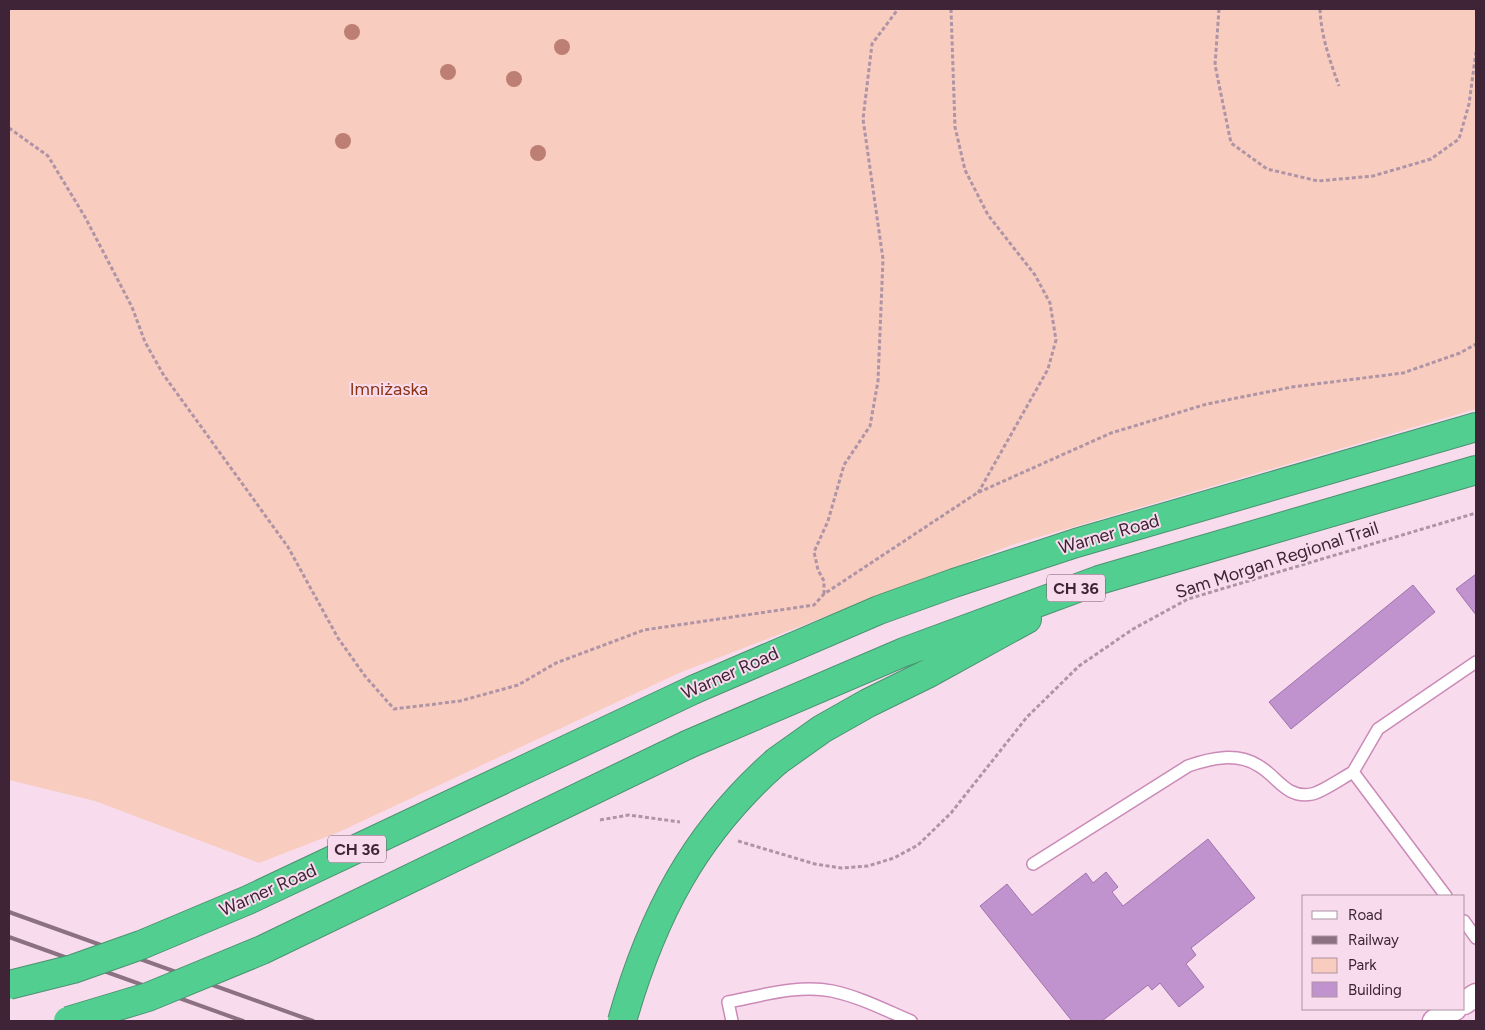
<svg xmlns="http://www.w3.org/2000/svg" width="1485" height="1030" font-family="Figtree,sans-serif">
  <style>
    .green { fill: #f8ccbf }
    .building { fill: #c093ce; stroke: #9f73ac }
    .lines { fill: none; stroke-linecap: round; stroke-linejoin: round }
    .lane-casing { stroke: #cb8ab7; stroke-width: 14 }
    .street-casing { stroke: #cb8ab7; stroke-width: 25 }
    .highway-casing { stroke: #4b9270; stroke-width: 30 }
    .path { stroke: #af94a6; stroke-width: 3; stroke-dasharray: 4 2.5; stroke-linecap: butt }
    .lane { stroke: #fff; stroke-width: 11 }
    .street { stroke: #fff; stroke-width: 22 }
    .highway { stroke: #52ce90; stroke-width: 28 }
    .rail { stroke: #8c7183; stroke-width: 4 }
    .highway-bridge-casing { stroke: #4b9270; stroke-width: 30; stroke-linecap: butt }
    .path-bridge { stroke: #af94a6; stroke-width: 3; stroke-dasharray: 4 2.5; stroke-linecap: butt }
    .highway-bridge { stroke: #52ce90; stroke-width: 28 }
    .tree { fill: #bd7e74 }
    .labels { text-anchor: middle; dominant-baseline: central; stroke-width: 4; stroke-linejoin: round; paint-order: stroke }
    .shield { fill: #f8dcee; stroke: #765b6d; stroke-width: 1 }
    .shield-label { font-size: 16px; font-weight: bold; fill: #3e2436 }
    .park-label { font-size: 18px; fill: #8c3211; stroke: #f8dcee }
    .street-label { font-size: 18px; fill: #3e2436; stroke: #f8dcee }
  </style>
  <rect width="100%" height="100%" fill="#f8dcee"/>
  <path class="green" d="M9,9H1476V409L1012,545L679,673L339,832L259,863L95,801L9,780Z"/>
  <path class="building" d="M1476,574V615L1456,589Z
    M1413,585L1435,612L1291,729L1269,702Z
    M1208,839L1255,898L1191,948L1196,955L1186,964L1204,987L1179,1007L1160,983L1152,990L1148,985L1102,1021H1072L980,906L1007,884L1032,915L1086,873L1093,883L1106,872L1118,887L1112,892L1123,906Z"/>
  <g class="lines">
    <defs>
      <path id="lane" d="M1353,772L1378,729L1476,662
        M1033,864L1188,766C1211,758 1237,752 1259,766C1278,777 1286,799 1312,794C1322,792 1342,778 1353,772L1446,896
        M1464,921L1476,938
        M732,1021L728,1002C760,996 799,984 832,991C860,997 885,1010 911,1021"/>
      <path id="street" d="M1464,1003L1476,995
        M1434,1021L1455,1009"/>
      <path id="highway" d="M695,689L879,610L954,583L1076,543L1476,427
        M689,744L904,652L1099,580L1476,470
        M777,761L822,729L868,703L927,674L1027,619"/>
    </defs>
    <use href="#lane" class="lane-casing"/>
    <use href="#street" class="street-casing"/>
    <use href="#highway" class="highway-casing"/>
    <path class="path" d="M951,9L955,127L965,170L988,215L1035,275L1050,303L1056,340L1048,369L978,493
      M1219,9L1215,65L1231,143L1267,169L1318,181L1373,176L1431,159L1459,139L1469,104L1476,52
      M1320,9C1321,36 1330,61 1339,86
      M9,128L48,156L85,217L132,307L145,342L163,374L288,547L338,638L365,676L394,709L460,701L518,685L556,663L644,630L814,605L824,594L977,493L1111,433L1207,404L1292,387L1403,373L1460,353L1476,344
      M824,594V581L818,570L814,552L828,521L844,465L870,426L878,381L883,259L863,119L872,44L898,9
      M738,841L815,864L841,868L868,866L894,858L918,845L951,813L1027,717L1079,666L1133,629L1188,599L1476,513"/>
    <use href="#lane" class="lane"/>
    <use href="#street" class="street"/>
    <use href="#highway" class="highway"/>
    <path class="rail" d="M9,912L313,1021
      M9,937L243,1021"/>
    <defs>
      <path id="highway-bridge" d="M9,985L73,969L141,945L248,900L695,689
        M68,1021L148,997L262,950L689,744
        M622,1021C652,916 694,834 777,761"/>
    </defs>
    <use href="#highway-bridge" class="highway-bridge-casing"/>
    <path class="path-bridge" d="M600,820L629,815L680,822"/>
    <use href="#highway-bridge" class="highway-bridge"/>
  </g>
  <g class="tree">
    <circle cx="352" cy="32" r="8"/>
    <circle cx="562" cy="47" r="8"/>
    <circle cx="448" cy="72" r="8"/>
    <circle cx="514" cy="79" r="8"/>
    <circle cx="343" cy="141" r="8"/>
    <circle cx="538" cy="153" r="8"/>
  </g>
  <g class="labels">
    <g class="shield">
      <rect x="1047" y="574.5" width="58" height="27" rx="4"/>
      <rect x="328" y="835.5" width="58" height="27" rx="4"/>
    </g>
    <g class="shield-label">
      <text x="1076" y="588">CH 36</text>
      <text x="357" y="849">CH 36</text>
    </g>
    <g class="park-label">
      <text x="389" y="389">Imniżaska</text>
    </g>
    <g class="street-label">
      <text transform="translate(1109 534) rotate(-16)">Warner Road</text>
      <text transform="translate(1277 560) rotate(-18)">Sam Morgan Regional Trail</text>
      <text transform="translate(730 673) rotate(-24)">Warner Road</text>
      <text transform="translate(268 890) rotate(-24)">Warner Road</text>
    </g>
  </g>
  <rect width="1485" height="1030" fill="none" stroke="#3e2436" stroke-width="20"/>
  <rect x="1302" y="895" width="162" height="115" fill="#f8dcee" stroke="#ae92a4"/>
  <rect x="1312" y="911" width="25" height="8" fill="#ffffff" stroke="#ae92a4"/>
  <text x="1348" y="920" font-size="15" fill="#3e2436">Road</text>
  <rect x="1312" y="936" width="25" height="8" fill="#8c7183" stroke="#ae92a4"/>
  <text x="1348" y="945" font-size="15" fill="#3e2436">Railway</text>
  <rect x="1312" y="958" width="25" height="15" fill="#f8ccbf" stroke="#ae92a4"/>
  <text x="1348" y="970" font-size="15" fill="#3e2436">Park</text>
  <rect x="1312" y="982" width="25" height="15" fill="#c093ce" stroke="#ae92a4"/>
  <text x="1348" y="995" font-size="15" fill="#3e2436">Building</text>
</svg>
